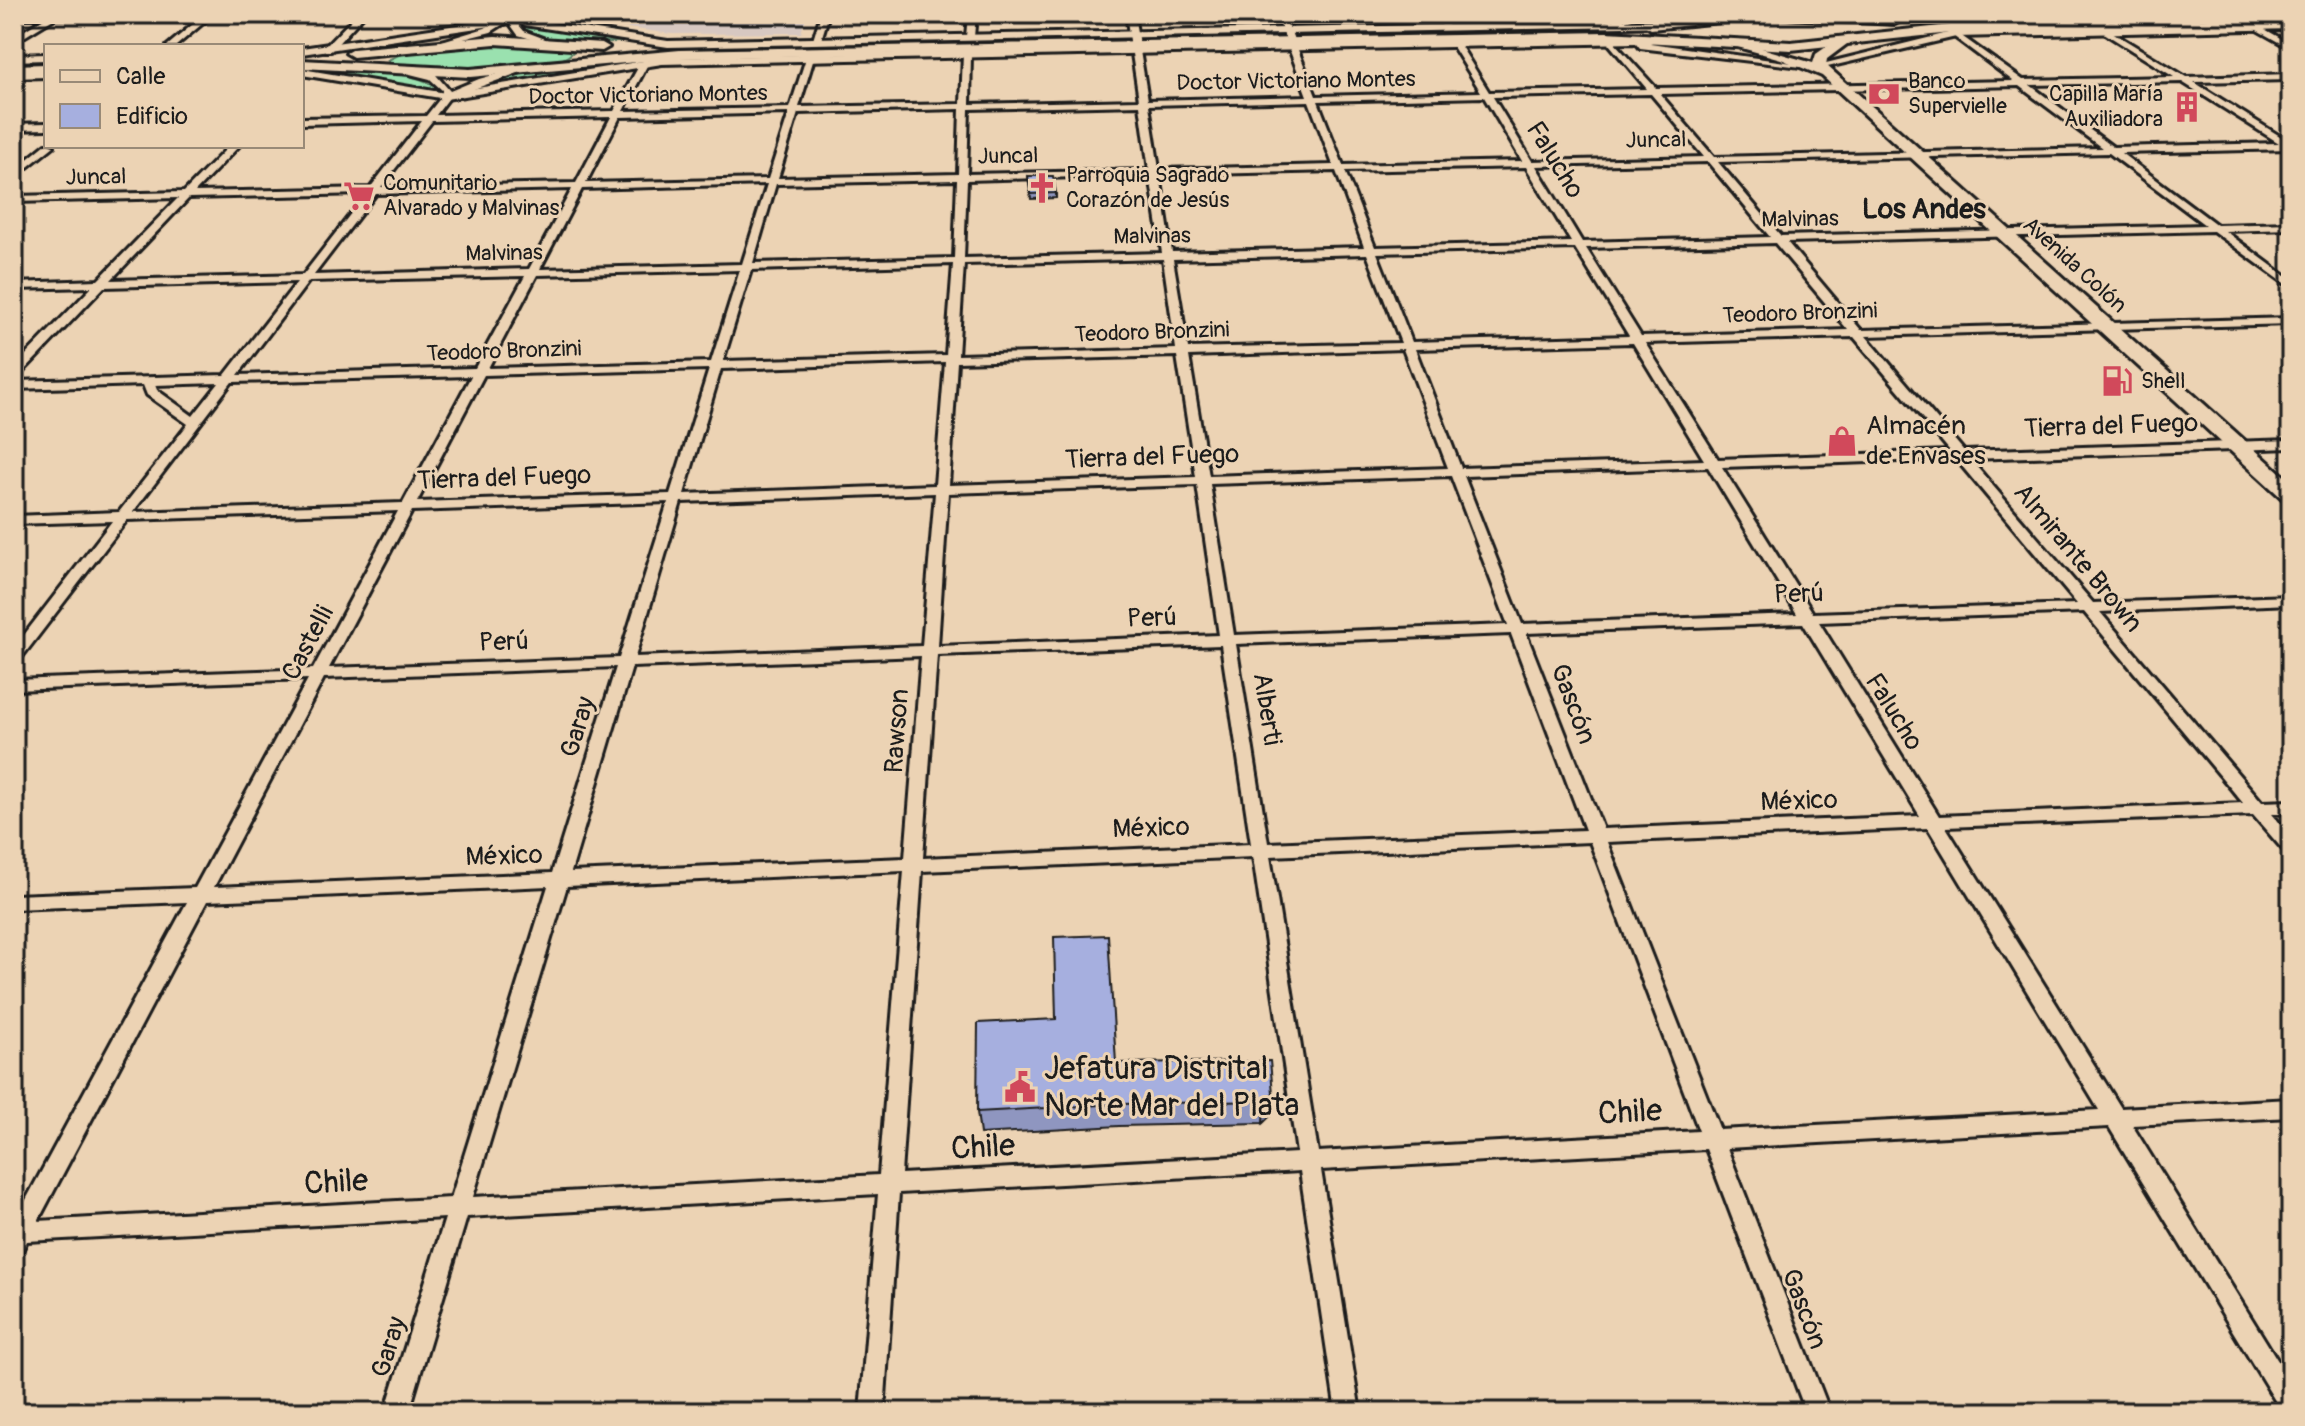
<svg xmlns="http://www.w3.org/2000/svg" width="2305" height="1426" font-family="Pangolin,sans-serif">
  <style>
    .built { fill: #d7c8c1 }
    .green { fill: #9ae1af; stroke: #5b7e66; stroke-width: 2 }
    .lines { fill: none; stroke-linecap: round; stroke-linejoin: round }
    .minor-casing { stroke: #1c1c1c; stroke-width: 6 }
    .tertiary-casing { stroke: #1c1c1c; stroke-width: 6 }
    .primary-casing { stroke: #1c1c1c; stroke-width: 6 }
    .trunk-casing { stroke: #1c1c1c; stroke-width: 6 }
    .minor { fill: #ecd3b4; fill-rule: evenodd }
    .tertiary { fill: #ecd3b4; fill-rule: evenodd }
    .primary { fill: #ecd3b4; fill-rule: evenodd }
    .trunk { fill: #ecd3b4; fill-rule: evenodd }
    .wall { fill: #8f96c0; stroke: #1c1c1c; stroke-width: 2 }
    .shaded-wall { fill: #747a9c; stroke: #1c1c1c; stroke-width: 2 }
    .building { fill: #a6afdf; stroke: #1c1c1c; stroke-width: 2 }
    .labels { text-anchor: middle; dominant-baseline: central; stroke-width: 6; stroke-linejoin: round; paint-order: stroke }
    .far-street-label { font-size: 22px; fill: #1c1c1c; stroke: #ecd3b4 }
    .far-poi-label { font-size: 22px; fill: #1c1c1c; stroke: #ecd3b4; text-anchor: start }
    .street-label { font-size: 26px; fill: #1c1c1c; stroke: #ecd3b4 }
    .poi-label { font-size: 26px; fill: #1c1c1c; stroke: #ecd3b4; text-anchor: start }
    .far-district-label { font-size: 28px; font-weight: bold; fill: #1c1c1c; stroke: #ecd3b4 }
    .near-poi-label { font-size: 32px; fill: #1c1c1c; stroke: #ecd3b4; text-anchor: start }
    .near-street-label { font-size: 32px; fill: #1c1c1c; stroke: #ecd3b4 }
  </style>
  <rect width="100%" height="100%" fill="#ecd3b4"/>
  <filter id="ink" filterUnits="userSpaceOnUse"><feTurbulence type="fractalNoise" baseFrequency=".0125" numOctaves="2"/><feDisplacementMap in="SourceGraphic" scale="16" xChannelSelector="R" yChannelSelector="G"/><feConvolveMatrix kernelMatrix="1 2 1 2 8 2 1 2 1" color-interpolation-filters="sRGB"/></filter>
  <g filter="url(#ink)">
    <path class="built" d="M807,14L801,33L672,34L533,15Z"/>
    <path class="green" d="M518,23L639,42C611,41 535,48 518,23Z
      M479,43L568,48L573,52C552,77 428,67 394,65L388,60L407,51Z
      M627,64L462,91L525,73Z
      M315,71C341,72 429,67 439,93Z"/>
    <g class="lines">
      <defs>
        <path id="minor" d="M14,14H125L121,16L55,18L14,43V37L44,18H14Z
          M205,14H214L176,46H167Z
          M357,14H365L331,51H325V47Z
          M509,14H519L513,18L524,31L548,40V44L518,35L508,21L491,32L436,46L432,44L485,28Z
          M821,14H829L821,40L817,42L813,40Z
          M968,14H976L974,37L970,39L966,37Z
          M1126,14H1134L1148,100L1307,96L1276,14H1284L1316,96L1481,92L1452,45L1456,43L1460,45L1489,92L1647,89L1609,44L1612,40L1656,88L2013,81L1953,36L1956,32L2023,80L2174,77L2104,33L2107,29L2186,77L2291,74V80L2194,82L2291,143V149L2121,153L2217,225L2291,223V229L2225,231L2291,280V288L2213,231L1787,242L1861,330L2291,318V324L1866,336L1964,451L2291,440V448L1970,459L2093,603L2291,596V604L2100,612L2262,802L2291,801V813L2272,814L2291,836V854L2285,852L2253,815L1946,827L2121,1108L2291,1099V1117L2132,1125L2291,1382V1412H2282L2109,1127L1727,1148L1830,1412H1806L1706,1149L1321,1170L1360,1412H1336L1300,1171L899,1193L884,1412H860L878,1194L467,1217L409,1412H385L445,1218L27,1241L22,1251L14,1254V1222L187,902L14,909V895L195,888L308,679L14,690V680L313,669L398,511L127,520L19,661L14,663V648L112,521L14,524V516L119,512L188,424L147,395L143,385L14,389V381L225,375L297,282L104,287L18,377L14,378V367L92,287L14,289V283L98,280L178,198L14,202V196L184,192L229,146H239L195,192L370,188L422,121L302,124V118L426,116L442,96V90L430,79L410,74L409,72L413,69L436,75L450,91L479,79L525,66L529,69L449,98L436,115L614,111L640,64L644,61L648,64L623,111L790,108L806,58L810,55L814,58L799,107L961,104L963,54L967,52L971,54L970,104L1139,100ZM2182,82L2279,143L2113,147L2030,85ZM2019,86L2102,148L1714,157L1660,94ZM1651,94L1704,157L1532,161L1493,97ZM1484,97L1522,161L1343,165L1318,101ZM1309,101L1333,165L1159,169L1149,105ZM1140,105L1149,170L967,174L969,109ZM960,109L958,174L778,178L798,113ZM789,113L768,179L586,183L620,117ZM611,117L576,183L381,187L432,121ZM2109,153L2205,225L1781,236L1718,162ZM1708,162L1770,237L1582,242L1536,166ZM1526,167L1571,242L1375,247L1345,171ZM1336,171L1364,247L1172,252L1160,175ZM1150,175L1162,253L964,258L967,180ZM957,180L954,258L753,263L776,184ZM767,184L742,264L540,269L582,189ZM572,189L529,269L314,275L376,194ZM366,194L303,275L111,280L189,198ZM1775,243L1848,330L1641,336L1586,248ZM1575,248L1629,336L1412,342L1377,253ZM1367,254L1401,343L1188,348L1173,259ZM1163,259L1176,349L958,355L964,264ZM953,264L946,355L723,361L751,270ZM740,270L711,362L488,368L537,275ZM525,276L475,368L238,375L309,281ZM1854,337L1950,451L1718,459L1645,343ZM1633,343L1704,460L1461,468L1415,349ZM1403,349L1448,468L1209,476L1189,356ZM1177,356L1196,477L949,485L957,362ZM945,362L935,485L684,494L721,369ZM709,369L670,494L417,502L484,375ZM471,376L403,503L133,512L232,382ZM219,383L193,416L157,390L155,385ZM1956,459L2077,604L1813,613L1722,467ZM1708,467L1797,614L1522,624L1464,476ZM1451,476L1508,625L1234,635L1210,484ZM1197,485L1219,635L938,646L948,493ZM935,493L922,646L635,657L681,502ZM668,502L619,658L329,668L412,511ZM2084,612L2243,803L1939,816L1819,622ZM1803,623L1920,816L1603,829L1526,633ZM1511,634L1585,830L1268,843L1236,644ZM1221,645L1251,844L923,858L937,655ZM921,656L905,858L571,872L632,667ZM616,667L552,873L214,887L324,678ZM1928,828L2099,1110L1720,1130L1607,842ZM1590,842L1699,1131L1318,1152L1270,856ZM1253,857L1297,1153L901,1174L922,871ZM904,871L879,1175L473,1197L567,886ZM548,886L451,1198L38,1221L207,901Z
          M1435,14H1443L1451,30H1445Z
          M1589,14H1597L1604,21L1639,14H1654L1602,26Z
          M2228,14H2238L2291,44V49Z
          M46,123V129L14,130V124Z
          M46,144L54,146L14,178V170Z"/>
        <path id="tertiary" d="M1903,14H2104L2099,17H1908Z
          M511,17L668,41L1670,20L1675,23L1670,26L668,47L511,23L302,54V48Z
          M2291,23V29L1956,37L1819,69L1640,48L1636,43L662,64L446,99L302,75V69L446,93L662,58L1653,37L1658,40L1650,43L1814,66L1956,31Z
          M46,54V60L14,61V55Z
          M46,71V77L14,78V72Z"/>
        <path id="primary" d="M1839,38L1851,41L1827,59L1826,65L2291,482V501L2283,499L1822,76L1781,59L1727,44L1734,40L1813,63L1816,54Z"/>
        <path id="trunk" d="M1723,14C1752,14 1886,8 1902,20L1895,24L1769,17L1651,29L1644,25L1651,21Z
          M2291,16V24L1960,32L1791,50L1606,40L680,58L470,77L302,68V60L470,69L680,50L1606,32L1791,42L1960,24Z
          M495,36L602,43L609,47L602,51L495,44L353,57L346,53L353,49Z
          M46,64V72L14,73V65Z"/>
      </defs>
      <use href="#minor" class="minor-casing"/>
      <use href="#tertiary" class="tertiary-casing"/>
      <use href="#primary" class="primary-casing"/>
      <use href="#trunk" class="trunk-casing"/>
      <use href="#minor" class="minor"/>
      <use href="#tertiary" class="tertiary"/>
      <use href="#primary" class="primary"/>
      <use href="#trunk" class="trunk"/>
    </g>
    <path class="wall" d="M1028,176L1056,193V198L1031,199Z
      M1056,1019L1116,1063L1273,1093L1271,1115L1263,1123L1119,1126L980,1134L977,1112Z"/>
    <path class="shaded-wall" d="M1273,1093L1271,1115L1263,1123L1264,1101Z"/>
    <path class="building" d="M1028,176H1053L1056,193L1031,194Z
      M1108,935L1116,1063L1270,1061L1273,1093L1264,1101L1119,1104L977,1112L978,1023L1056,1019L1054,937Z"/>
  </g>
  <defs>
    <symbol id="bank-bare" viewBox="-9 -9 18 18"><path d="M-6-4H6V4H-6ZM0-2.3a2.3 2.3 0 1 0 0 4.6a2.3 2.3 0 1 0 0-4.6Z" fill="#d1495b" stroke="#ecd3b4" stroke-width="2.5" paint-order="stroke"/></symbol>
    <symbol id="building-bare" viewBox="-9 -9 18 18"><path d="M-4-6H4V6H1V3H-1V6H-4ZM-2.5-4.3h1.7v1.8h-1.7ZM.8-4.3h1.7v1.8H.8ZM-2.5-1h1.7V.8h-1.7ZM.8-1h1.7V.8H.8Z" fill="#d1495b" stroke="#ecd3b4" stroke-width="2.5" paint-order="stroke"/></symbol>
    <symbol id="church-bare" viewBox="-9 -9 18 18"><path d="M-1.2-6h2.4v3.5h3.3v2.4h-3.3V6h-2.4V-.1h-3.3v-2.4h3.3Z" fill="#d1495b" stroke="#ecd3b4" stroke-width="2.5" paint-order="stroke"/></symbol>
    <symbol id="supermarket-bare" viewBox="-9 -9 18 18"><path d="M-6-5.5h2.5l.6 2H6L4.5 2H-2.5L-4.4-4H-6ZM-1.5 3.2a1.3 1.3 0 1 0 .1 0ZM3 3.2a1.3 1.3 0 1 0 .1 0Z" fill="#d1495b" stroke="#ecd3b4" stroke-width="2.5" paint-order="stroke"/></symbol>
    <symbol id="fuel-bare" viewBox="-9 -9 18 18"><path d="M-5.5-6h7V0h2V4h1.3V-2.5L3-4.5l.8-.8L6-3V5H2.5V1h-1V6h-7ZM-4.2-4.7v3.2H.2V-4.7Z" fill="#d1495b" stroke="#ecd3b4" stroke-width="2.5" paint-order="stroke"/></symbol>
    <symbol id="shop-bare" viewBox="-9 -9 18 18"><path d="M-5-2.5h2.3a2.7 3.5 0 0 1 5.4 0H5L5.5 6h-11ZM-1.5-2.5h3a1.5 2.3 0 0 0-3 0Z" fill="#d1495b" stroke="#ecd3b4" stroke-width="2.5" paint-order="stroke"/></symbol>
    <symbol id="civic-bare" viewBox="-9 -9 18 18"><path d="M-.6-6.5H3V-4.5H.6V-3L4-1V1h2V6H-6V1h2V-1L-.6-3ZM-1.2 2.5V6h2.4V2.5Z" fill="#d1495b" stroke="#ecd3b4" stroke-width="2.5" paint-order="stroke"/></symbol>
  </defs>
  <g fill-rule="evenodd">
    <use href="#bank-bare" x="1862" y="72" width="44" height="44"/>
    <use href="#building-bare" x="2165" y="85" width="44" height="44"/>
    <use href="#church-bare" x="1020" y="166" width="44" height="44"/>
    <use href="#supermarket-bare" x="337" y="174" width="44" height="44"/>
    <use href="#fuel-bare" x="2095" y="359" width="44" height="44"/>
    <use href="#shop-bare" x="1820" y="419" width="44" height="44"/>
    <use href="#civic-bare" x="998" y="1065" width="44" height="44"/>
  </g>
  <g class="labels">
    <g class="far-street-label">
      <text transform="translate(1296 81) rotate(-1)">Doctor Victoriano Montes</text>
      <text transform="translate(648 95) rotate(-1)">Doctor Victoriano Montes</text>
      <text transform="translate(1656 140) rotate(-1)">Juncal</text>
      <text transform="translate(1008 156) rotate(-1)">Juncal</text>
      <text transform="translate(96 177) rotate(-1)">Juncal</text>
      <text transform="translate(1800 219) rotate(-1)">Malvinas</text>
      <text transform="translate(1152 236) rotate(-1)">Malvinas</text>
      <text transform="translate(504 253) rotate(-1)">Malvinas</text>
      <text transform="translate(2075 265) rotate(42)">Avenida Colón</text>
      <text transform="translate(1800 313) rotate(-2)">Teodoro Bronzini</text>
      <text transform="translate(1152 332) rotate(-2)">Teodoro Bronzini</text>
      <text transform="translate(504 351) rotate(-2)">Teodoro Bronzini</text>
    </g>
    <g class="far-poi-label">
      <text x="1908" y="81">Banco<tspan x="1908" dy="25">Supervielle</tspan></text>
      <text x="2163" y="94" text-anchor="end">Capilla María<tspan x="2163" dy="25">Auxiliadora</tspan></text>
      <text x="1066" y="175">Parroquia Sagrado<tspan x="1066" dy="25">Corazón de Jesús</tspan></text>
      <text x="383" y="183">Comunitario<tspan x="383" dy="25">Alvarado y Malvinas</tspan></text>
      <text x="2141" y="381">Shell</text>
    </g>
    <g class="street-label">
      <text transform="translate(1555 160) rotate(58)">Falucho</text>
      <text transform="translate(2111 426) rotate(-2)">Tierra del Fuego</text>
      <text transform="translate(1152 457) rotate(-2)">Tierra del Fuego</text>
      <text transform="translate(504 478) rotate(-2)">Tierra del Fuego</text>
      <text transform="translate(2078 558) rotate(50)">Almirante Brown</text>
      <text transform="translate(1799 594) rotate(-2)">Perú</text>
      <text transform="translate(1152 618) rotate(-2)">Perú</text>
      <text transform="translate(504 642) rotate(-2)">Perú</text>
      <text transform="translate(308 643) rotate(-62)">Castelli</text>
      <text transform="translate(1573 704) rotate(69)">Gascón</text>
      <text transform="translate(1267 709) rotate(81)">Alberti</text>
      <text transform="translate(1894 712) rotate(58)">Falucho</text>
      <text transform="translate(578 727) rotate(-73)">Garay</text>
      <text transform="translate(897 731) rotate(-86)">Rawson</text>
      <text transform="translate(1799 801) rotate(-2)">México</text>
      <text transform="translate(1151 828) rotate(-2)">México</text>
      <text transform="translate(504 856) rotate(-2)">México</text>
      <text transform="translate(1804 1309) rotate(69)">Gascón</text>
      <text transform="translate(389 1347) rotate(-73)">Garay</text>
    </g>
    <g class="poi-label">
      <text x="1866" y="426">Almacén<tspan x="1866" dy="30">de Envases</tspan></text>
    </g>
    <g class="far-district-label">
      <text x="1924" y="209">Los Andes</text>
    </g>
    <g class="near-poi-label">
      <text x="1044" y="1069">Jefatura Distrital<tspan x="1044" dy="37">Norte Mar del Plata</tspan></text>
    </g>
    <g class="near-street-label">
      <text transform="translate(1630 1112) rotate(-3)">Chile</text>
      <text transform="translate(983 1147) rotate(-3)">Chile</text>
      <text transform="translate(336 1182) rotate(-3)">Chile</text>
    </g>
  </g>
  <rect width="2305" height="1426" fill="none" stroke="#ecd3b4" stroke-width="48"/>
  <rect x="24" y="24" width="2257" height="1378" fill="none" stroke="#1c1c1c" stroke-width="3" filter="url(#ink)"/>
  <rect x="44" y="44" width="260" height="104" fill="#ecd3b4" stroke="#998a77" stroke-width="2"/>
  <rect x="60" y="70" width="40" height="12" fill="#ecd3b4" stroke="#998a77" stroke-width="2"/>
  <text x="116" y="84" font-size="24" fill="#1c1c1c">Calle</text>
  <rect x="60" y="104" width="40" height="24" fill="#a6afdf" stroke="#998a77" stroke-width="2"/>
  <text x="116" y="124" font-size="24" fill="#1c1c1c">Edificio</text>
</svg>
